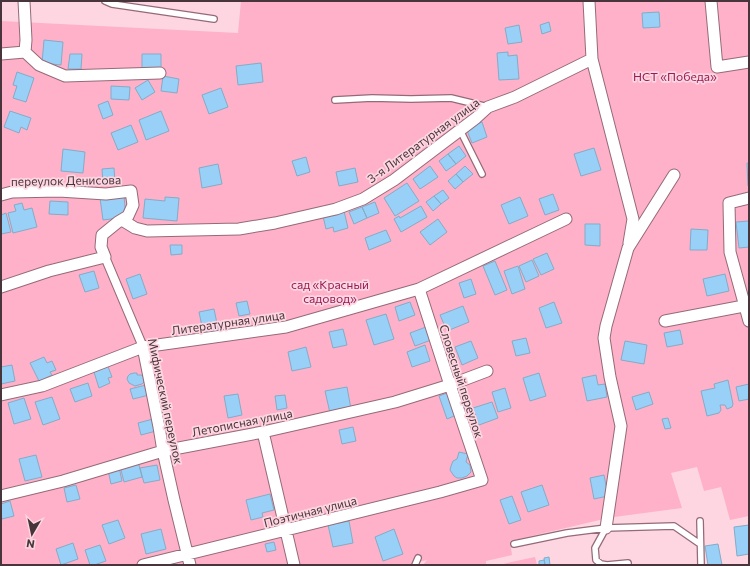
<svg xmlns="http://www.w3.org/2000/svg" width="750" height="566" font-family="Commissioner,sans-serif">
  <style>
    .green { fill: #feb1c9 }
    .building { fill: #98d0f7; stroke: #85abc6 }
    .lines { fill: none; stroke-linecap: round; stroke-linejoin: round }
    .service-casing { stroke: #956a78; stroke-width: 8 }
    .pedestrian-casing { stroke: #956a78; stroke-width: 10 }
    .minor-casing { stroke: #956a78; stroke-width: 13 }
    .service { stroke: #fff; stroke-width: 5.5 }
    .pedestrian { stroke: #fff; stroke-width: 8 }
    .minor { stroke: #fff; stroke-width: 11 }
    .labels { text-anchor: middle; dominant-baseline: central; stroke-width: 3.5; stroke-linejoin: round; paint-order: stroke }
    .park-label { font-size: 12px; fill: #971b54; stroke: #fdd6e1 }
    .street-label { font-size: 12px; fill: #48353b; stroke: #fdd6e1 }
  </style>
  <rect width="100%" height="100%" fill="#fdd6e1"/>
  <path class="green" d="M241,1H587L589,57L629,216L623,258L601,334L619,427L604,519L510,541L512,555L486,561V565H423L427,560L407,565H1V21L238,33Z
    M591,1H749V516L730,520L721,487L704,491L697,467L671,473L682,508L614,517L624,426L606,339L636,220L594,59Z
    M535,557L537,565H498Z"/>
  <path class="building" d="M659,12L660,27L643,28L642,13Z
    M549,22L551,31L542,34L540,25Z
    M519,25L522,42L508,44L505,28Z
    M44,40L63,42L61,65L42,63Z
    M508,52V56L517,55L519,79L499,80L497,53Z
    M70,54H82L81,69H68Z
    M142,54H161V68L142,69Z
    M261,63L263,82L238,85L236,66Z
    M17,72L34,78L26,102L13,98L17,86L13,85Z
    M163,76L179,79L177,93L161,91Z
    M148,80L155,92L142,100L135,88Z
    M111,86L130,87L129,100L111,99Z
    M221,88L228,107L209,114L202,95Z
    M108,101L113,115L103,119L98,105Z
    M10,111L31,118L27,130L21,127L19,133L4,127Z
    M161,111L169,131L146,140L139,120Z
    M482,122L487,137L472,143L466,128Z
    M131,125L138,142L118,150L111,133Z
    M459,146L466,156L456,164L448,154Z
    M594,148L601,170L581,176L574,154Z
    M63,149L85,152L83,173L61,171Z
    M448,154L456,164L446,171L439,161Z
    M306,157L310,172L297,176L292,161Z
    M747,163H749V186H748Z
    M218,164L222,184L202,188L199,168Z
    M430,166L438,177L420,189L413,179Z
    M465,166L473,174L463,182L456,174Z
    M114,168L115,182L103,183L102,169Z
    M355,168L358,182L339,186L336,172Z
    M456,174L463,182L455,189L448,181Z
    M407,183L419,201L395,216L384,198Z
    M443,190L449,198L441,204L434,196Z
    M553,194L559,210L545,215L539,199Z
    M124,196L126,217L103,220L100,198Z
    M434,196L441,204L433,211L426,202Z
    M165,197L179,198L177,221L143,218L145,199L165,201Z
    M520,197L528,216L509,224L501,205Z
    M50,201L68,202V215L49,214Z
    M375,202L379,213L367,218L362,207Z
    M22,203L24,210L32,208L37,227L13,233L8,213L16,211L14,205Z
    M421,206L427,217L401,232L394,219L399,216L400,218Z
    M362,207L367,218L354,224L349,212Z
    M344,211L348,228L334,232L333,227L326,229L323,216Z
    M6,213L11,232L1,234V215Z
    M438,219L447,232L430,245L420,232Z
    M749,221V247L739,248L736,222Z
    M585,224H600V246L585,245Z
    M691,229L708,230L707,250H690Z
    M386,230L391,241L369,250L365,238Z
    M170,245H182V254L171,255Z
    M547,253L554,269L541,275L533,259Z
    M532,260L539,276L526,282L519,266Z
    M495,261L507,290L495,295L483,266Z
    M518,266L525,289L512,294L504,271Z
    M94,271L99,288L85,292L79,275Z
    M140,274L147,294L133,299L126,279Z
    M725,274L729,291L707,296L703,279Z
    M471,279L476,294L464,298L459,283Z
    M247,301L250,314L239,316L236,303Z
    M410,302L415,315L399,321L395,307Z
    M554,302L562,323L546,328L539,308Z
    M463,306L469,322L447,331L440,315Z
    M214,309L219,333L204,336L199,312Z
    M386,314L394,339L374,345L366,320Z
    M426,327L431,340L415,346L410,333Z
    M343,329L347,345L333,348L329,332Z
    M680,330L683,344L667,347L664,333Z
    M526,338L530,353L516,356L512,341Z
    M471,341L478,358L462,365L455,347Z
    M625,341L647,345L644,364L621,360Z
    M425,345L430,361L412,367L407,352Z
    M306,347L311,367L292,371L288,352Z
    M44,357L47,363L52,361L56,370L50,372L52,375L39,381L30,363Z
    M107,364L112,377L108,378L110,383L99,388L93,369Z
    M12,365L15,381L1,384V367Z
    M134,373H137V375H141L143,376L145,378L144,382L142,384L135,386L129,383L127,379L128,376L130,374Z
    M539,373L546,396L530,401L523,378Z
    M596,375L598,385L605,384L607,397L587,401L582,378Z
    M728,380L733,404L732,407L727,409L725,405H720L721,410L719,413L707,416L701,391L715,388L714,384Z
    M88,383L92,396L75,402L70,389Z
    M749,384V399L739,401L736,387Z
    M146,385L149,395L133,399L130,389Z
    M347,387L351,409L330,413L325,391Z
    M505,388L511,408L498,412L492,392Z
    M450,392L459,414L447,419L439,396Z
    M649,392L653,404L636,410L632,397Z
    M238,394L242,415L228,418L224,396Z
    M285,395L287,408L277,410L275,396Z
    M52,397L60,419L43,425L35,402Z
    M24,398L31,419L14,424L8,403Z
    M492,402L498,418L479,425L473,408Z
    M668,418L671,428L665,429L662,419Z
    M153,419L156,431L141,435L138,423Z
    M353,427L356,441L342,444L339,430Z
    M459,452L468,454L466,462L470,465L471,472L467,476L462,478H457L454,476L450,470L451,466L453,461L457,459Z
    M36,455L42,477L25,481L19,459Z
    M138,461L142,477L124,482L120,466Z
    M157,465L160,480L144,483L140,468Z
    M119,467L122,481L111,484L108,470Z
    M604,475L608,496L594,499L590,478Z
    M76,485L80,499L67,502L64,488Z
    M542,485L549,505L528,512L521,492Z
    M270,494L274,510L262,513L263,517L251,520L246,500Z
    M512,496L521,520L509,524L500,500Z
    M10,501L14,516L2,519L1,515V504Z
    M118,520L125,538L109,544L102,525Z
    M349,521L353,543L333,547L328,525Z
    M749,525V554L737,556L734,527Z
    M161,529L166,549L146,554L141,534Z
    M394,529L403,554L383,561L375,537Z
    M274,542L276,550L267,552L265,544Z
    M73,543L78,559L61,565L56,549Z
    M718,544L722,565H708L705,546Z
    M100,545L106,561L94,565H90L85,550Z
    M549,557L550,565H545L544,558Z
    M544,560L545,565H539V561Z"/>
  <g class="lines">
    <defs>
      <path id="service" d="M105,1L112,4L214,19
        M335,100L372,98L411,99L451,98L488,107
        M460,130L482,174
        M700,521L701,565
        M606,528L595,548L596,560L601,564L607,565L628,563V565
        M514,544L567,533L606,528L674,526L700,544
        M415,565L418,558"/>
      <path id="pedestrian" d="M105,257L143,347"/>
      <path id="minor" d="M24,1L26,40L25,52
        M589,1L592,59L633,219L629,243
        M711,1L717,67L749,62
        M1,54L25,52L39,65L65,76L160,73
        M1,195L12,192L59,191L106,194L131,191L133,205L128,216L118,222L102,235L101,247L105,257L49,271L1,287
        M749,198L729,203L730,252L749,321
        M122,220L135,228L147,231L239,229L275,223L336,209L363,199L394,180L476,118L488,107L515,97L592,59
        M665,321L749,305
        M143,347L159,427L163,451L174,500L190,565
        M1,395L42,386L143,347L286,327L419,289L566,219
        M263,432L294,565
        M1,496L63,481L163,451L263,432L395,402L450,385L487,371
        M606,528L621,426L610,377L604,338L606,326L628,248L674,175
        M143,565L440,492L482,480L450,385L419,289"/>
    </defs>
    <use href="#service" class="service-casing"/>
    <use href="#pedestrian" class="pedestrian-casing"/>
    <use href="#minor" class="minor-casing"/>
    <use href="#service" class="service"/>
    <use href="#pedestrian" class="pedestrian"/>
    <use href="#minor" class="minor"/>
  </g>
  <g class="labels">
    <g class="park-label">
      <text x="675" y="76">НСТ «Победа»</text>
      <text x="330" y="284">сад «Красный<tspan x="330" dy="14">садовод»</tspan></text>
    </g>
    <g class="street-label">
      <text transform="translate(423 140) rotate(-36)">3-я Литературная улица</text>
      <text transform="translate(66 180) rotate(-1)">переулок Денисова</text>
      <text transform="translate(228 322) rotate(-8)">Литературная улица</text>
      <text transform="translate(462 381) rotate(72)">Словесный переулок</text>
      <text transform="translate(166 401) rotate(78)">Мифический переулок</text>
      <text transform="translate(242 422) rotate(-11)">Летописная улица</text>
      <text transform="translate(310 511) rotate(-14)">Поэтичная улица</text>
    </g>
  </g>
  <rect width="750" height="566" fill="none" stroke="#48353b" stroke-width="4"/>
  <g transform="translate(32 534) rotate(189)" stroke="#fdd6e1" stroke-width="3" paint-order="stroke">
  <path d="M0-3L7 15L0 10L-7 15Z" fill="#48353b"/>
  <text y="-6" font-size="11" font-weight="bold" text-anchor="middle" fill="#48353b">N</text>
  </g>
</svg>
